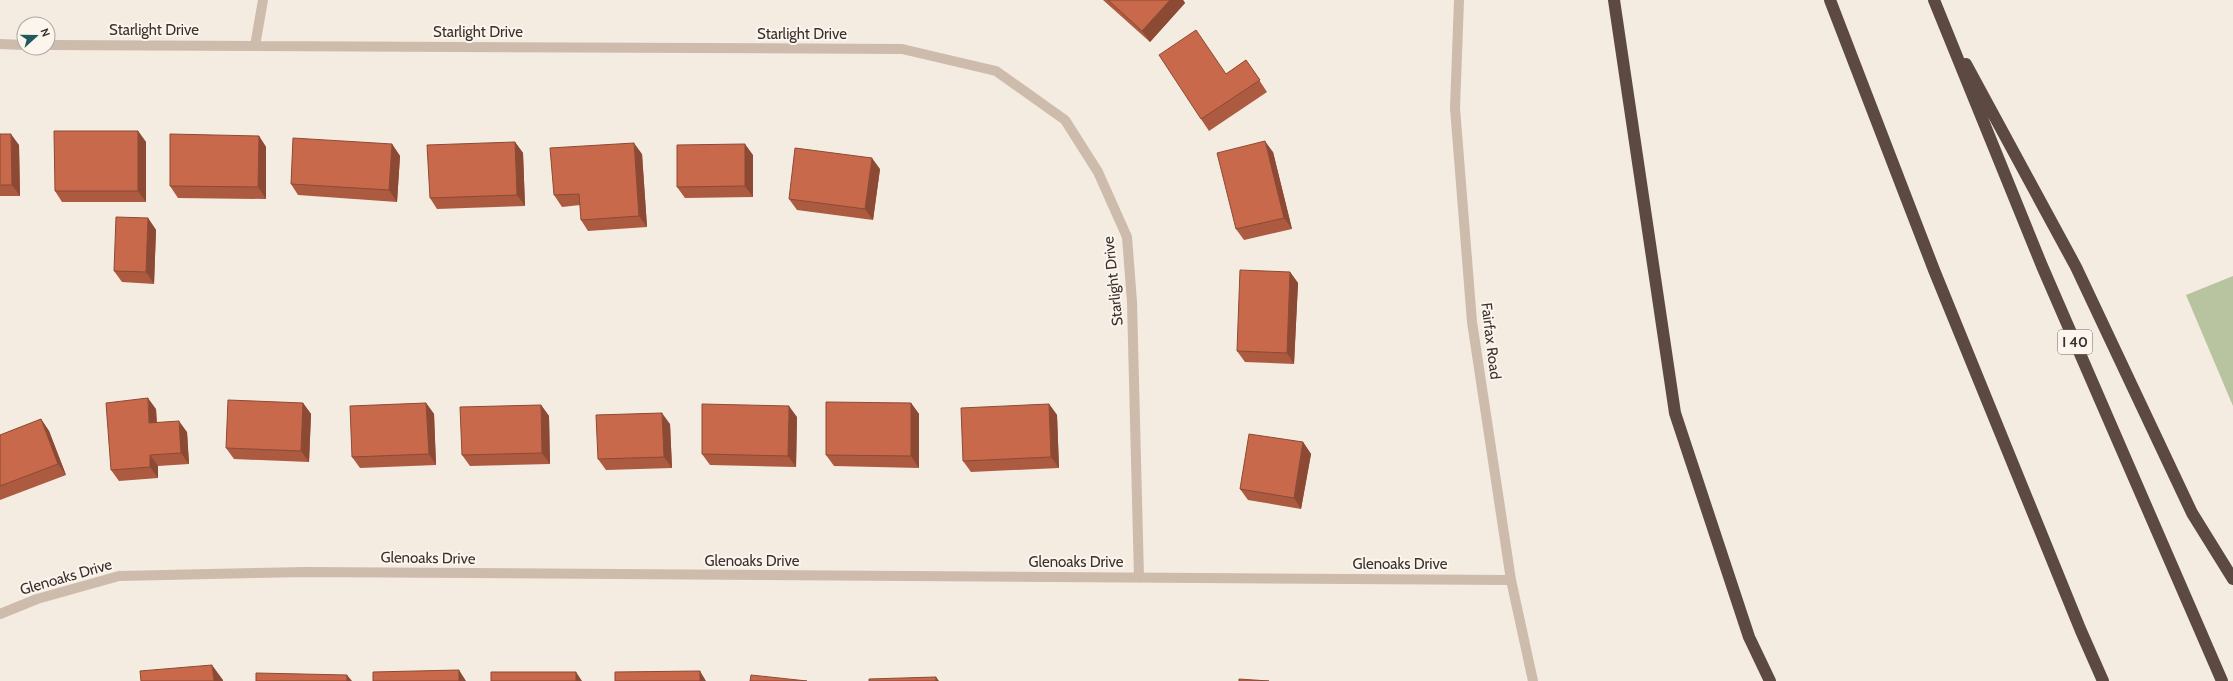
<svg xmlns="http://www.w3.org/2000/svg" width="2233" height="681" font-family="Cabin,sans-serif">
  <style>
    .green { fill: #b8c4a0 }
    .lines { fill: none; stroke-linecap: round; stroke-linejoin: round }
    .minor { stroke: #cdbbac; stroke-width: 10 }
    .tertiary { stroke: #cdbbac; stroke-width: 10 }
    .motorway { stroke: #5c4a42; stroke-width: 12 }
    .wall { fill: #ac5a40 }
    .shaded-wall { fill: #8c4a34 }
    .building { fill: #c8694b; stroke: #8c4a34 }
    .labels { text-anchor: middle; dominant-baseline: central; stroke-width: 4; stroke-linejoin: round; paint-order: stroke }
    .shield { fill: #fbf5ee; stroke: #756b66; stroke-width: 1 }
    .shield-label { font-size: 14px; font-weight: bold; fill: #3b302b }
    .street-label { font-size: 15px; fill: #3b302b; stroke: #fbf5ee }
  </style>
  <rect width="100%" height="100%" fill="#f4ebe1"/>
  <path class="green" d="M2233,276V406L2186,295Z"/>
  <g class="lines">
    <path class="minor" d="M0,44L24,45
      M48,45L902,49L996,71L1065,120L1098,172L1127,237L1132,302L1139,578
      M255,46L263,0
      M0,614L37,599L119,576L306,572L1511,580"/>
    <path class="tertiary" d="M1459,0L1455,108L1472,322L1511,580L1533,681"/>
    <path class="motorway" d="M1614,0L1675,413L1749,637L1770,681
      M1830,0L1934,270L2081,631L2103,681
      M1934,0L2042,266L2222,681
      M1966,64L2076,267L2192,513L2233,579"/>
  </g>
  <path class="wall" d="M1103,0H1183L1185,3L1150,42Z
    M1246,60L1267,92L1209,131L1201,119L1226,74Z
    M138,131L146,142V202H62L55,191Z
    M0,134L19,145L20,196H0Z
    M259,136L266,147V199L178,198L170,186Z
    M515,142L523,153L525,206L437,209L430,198Z
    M392,144L400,156L397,202L298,195L291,184Z
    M1273,152L1292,229L1244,240L1236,229Z
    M642,154L647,227L588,231L581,220L580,205L562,207L554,195Z
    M753,155V197L685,198L677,187Z
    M880,169L873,220L797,210L789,199Z
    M148,218L156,230L154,284L122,282L114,271Z
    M1290,272L1298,283L1294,364L1245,362L1237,351Z
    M303,403L311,414L309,462L234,459L226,448Z
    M426,403L434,414L436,465L360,468L352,457Z
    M911,403L919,414V468L834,466L826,455Z
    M1049,404L1057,415L1059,468L971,472L963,461Z
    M541,405L549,416L550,464L470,466L462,455Z
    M156,409L157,422L187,432L189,464L158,466V478L119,481L111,470Z
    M797,417L796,467L710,465L702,454Z
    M41,419L49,431L66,475L0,500V435Z
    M670,424L672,468L606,470L598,459Z
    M1303,442L1311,454L1301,509L1248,500L1240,489Z"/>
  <path class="shaded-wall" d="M1170,0H1183L1185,3L1150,42L1142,31Z
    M138,131L146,142V202L138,191Z
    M11,134L19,145L20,196L12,185Z
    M259,136L266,147V199L258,187Z
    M1265,141L1273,152L1292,229L1284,218Z
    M515,142L523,153L525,206L517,195Z
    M634,143L642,154L647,227L639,216Z
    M392,144L400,156L397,202L389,190Z
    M745,144L753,155V197L745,186Z
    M872,158L880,169L873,220L865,209Z
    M148,218L156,230L154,284L146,272Z
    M1290,272L1298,283L1294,364L1287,353Z
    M148,398L156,409L157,434L149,423Z
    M303,403L311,414L309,462L301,451Z
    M426,403L434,414L436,465L429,454Z
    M911,403L919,414V468L911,456Z
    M1049,404L1057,415L1059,468L1051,457Z
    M541,405L549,416L550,464L542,453Z
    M789,406L797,417L796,467L788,456Z
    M662,413L670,424L672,468L664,457Z
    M41,419L49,431L66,475L58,464Z
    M179,421L187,432L189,464L181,453Z
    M1303,442L1311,454L1301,509L1294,498Z
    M150,455L158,466V478L150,467Z
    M212,665L223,680V681H214Z
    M459,670L466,681H459Z
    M700,671L706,681H700Z
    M576,672L582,681H576Z
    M347,675L352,681H347Z
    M936,677L939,681H936Z"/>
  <path class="building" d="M1108,0H1170L1142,31Z
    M1196,30L1226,74L1246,60L1260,80L1201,119L1159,55Z
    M54,131H138V191H55Z
    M0,134H11L12,185H0Z
    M170,134L259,136L258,187L170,186Z
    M293,138L392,144L389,190L291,184Z
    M1265,141L1284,218L1236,229L1217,153Z
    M515,142L517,195L430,198L427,145Z
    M634,143L639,216L581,220L579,194L554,195L550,148Z
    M745,144V186L677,187V145Z
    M795,148L872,158L865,209L789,199Z
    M116,217L148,218L146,272L114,271Z
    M1240,270L1290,272L1287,353L1237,351Z
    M148,398L149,423L179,421L181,453L150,455V467L111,470L106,403Z
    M228,400L303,403L301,451L226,448Z
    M826,402L911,403V456L826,455Z
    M426,403L429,454L352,457L350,406Z
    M702,404L789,406L788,456L702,454Z
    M1049,404L1051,457L963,461L961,408Z
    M541,405L542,453L462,455L460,407Z
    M662,413L664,457L598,459L596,415Z
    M41,419L58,464L0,486V435Z
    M1249,434L1303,442L1294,498L1240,489Z
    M212,665L214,681H141L140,671Z
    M459,670V681H373V672Z
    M700,671V681H615V672Z
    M491,672H576V681H491Z
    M256,673L347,675V681H256Z
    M751,675L807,681H750Z
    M936,677V681H869V679Z
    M1239,679L1269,681H1239Z"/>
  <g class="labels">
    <rect class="shield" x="2058" y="330" width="34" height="24" rx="3"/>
    <g class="shield-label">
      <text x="2075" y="342">I 40</text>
    </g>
    <g class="street-label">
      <text x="154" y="30">Starlight Drive</text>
      <text x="478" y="32">Starlight Drive</text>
      <text x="802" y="34">Starlight Drive</text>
      <text transform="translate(1113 281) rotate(-96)">Starlight Drive</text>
      <text transform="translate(1491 341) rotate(83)">Fairfax Road</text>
      <text transform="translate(428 558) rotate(1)">Glenoaks Drive</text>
      <text x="752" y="561">Glenoaks Drive</text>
      <text x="1076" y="562">Glenoaks Drive</text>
      <text x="1400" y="564">Glenoaks Drive</text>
      <text transform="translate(66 577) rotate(-16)">Glenoaks Drive</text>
    </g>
  </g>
  <g transform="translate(36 36) rotate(69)"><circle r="19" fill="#fbf5ee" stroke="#aea6a0"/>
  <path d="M0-3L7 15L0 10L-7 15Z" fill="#1f5a5e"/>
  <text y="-6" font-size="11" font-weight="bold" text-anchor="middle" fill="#3b302b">N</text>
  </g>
</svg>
